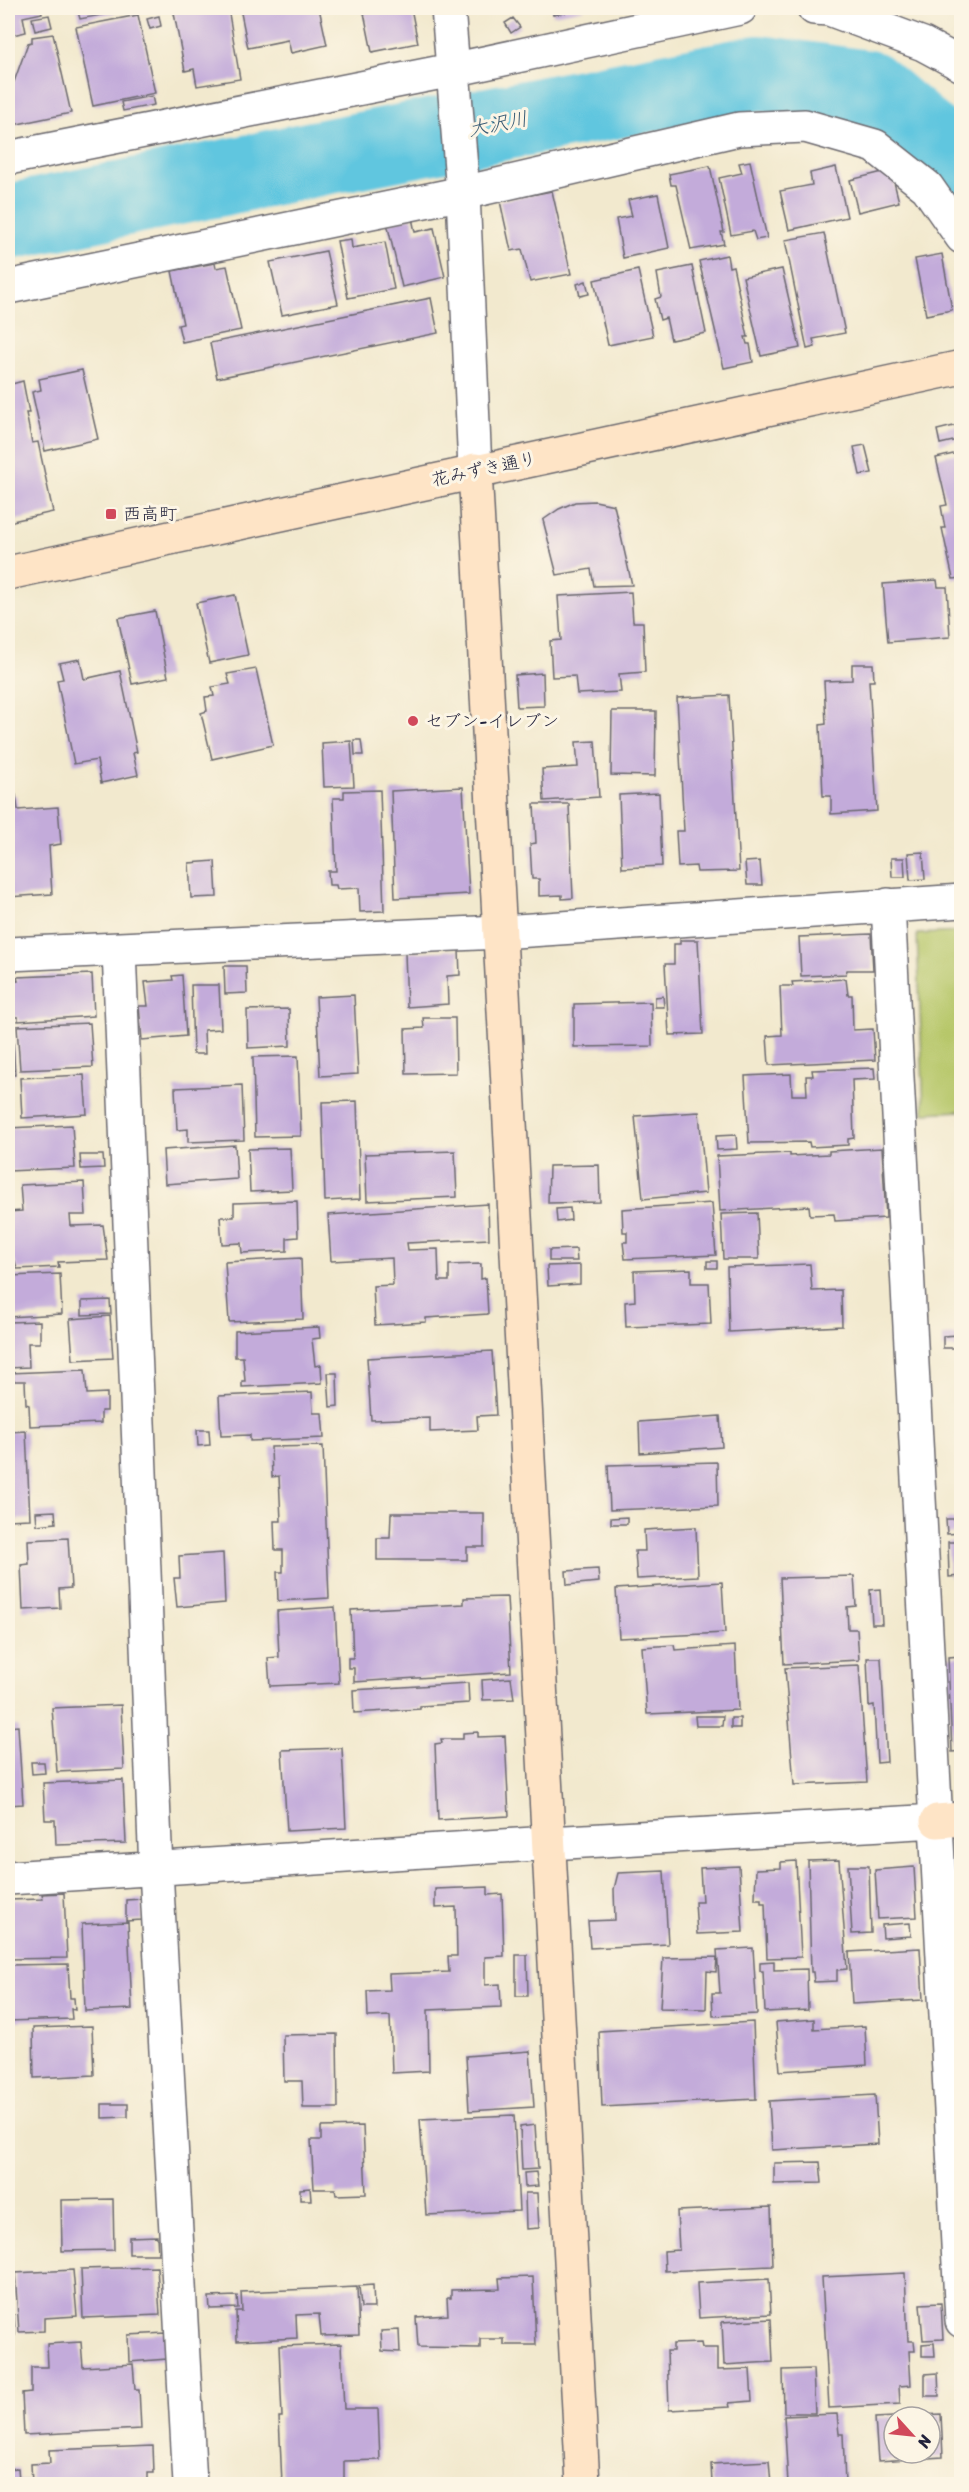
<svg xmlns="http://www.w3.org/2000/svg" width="969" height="2492" font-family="Sriracha,'Klee One',sans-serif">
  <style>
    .green { fill: #b7c76a; stroke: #6c7452; stroke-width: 1.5 }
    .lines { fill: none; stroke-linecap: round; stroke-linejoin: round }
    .river { stroke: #61c6df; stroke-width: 76 }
    .building { fill: #c3abda }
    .street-casing { stroke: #6b686e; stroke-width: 36 }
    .secondary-casing { stroke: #6b686e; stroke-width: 36 }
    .street { stroke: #fff; stroke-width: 33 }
    .secondary { stroke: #fee4c6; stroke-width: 33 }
    .poi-dot { fill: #d1495b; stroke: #fcf5e5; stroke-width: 2 }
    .labels { text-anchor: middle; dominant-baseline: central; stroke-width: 6; stroke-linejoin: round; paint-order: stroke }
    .street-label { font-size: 18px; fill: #22223b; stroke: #fcf5e5 }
    .poi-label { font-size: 18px; fill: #22223b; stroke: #fcf5e5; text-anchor: start }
    .water-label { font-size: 20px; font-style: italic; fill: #385b74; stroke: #fcf5e5 }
  </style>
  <rect width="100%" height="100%" fill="#fcf5e5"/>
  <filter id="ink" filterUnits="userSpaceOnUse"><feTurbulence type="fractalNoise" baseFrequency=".0167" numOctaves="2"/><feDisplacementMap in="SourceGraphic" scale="12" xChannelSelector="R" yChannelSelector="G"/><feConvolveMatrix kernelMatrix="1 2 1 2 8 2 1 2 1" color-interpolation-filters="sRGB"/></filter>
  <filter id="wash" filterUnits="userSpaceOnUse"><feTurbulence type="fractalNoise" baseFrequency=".008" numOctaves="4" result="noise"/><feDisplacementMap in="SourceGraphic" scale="24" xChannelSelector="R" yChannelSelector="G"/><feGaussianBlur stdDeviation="1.35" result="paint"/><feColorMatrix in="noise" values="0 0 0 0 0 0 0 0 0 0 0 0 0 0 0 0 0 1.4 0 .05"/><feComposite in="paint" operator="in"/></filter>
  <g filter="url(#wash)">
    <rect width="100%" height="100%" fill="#f2e9ce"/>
    <path class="green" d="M961,932V1111L924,1113L917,934Z"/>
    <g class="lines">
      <path class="river" d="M8,222L314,159L758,73L867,88L950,158L962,171"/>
    </g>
    <g id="blocks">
      <path class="building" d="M8,8H41L42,13L23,17L26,32L8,36Z
        M77,8H134V9L80,19Z
        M173,8H228L240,79L197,86L194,69L185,71Z
        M240,8H319L327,45L291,53L288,40L248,48Z
        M363,8H411L418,43L372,52Z
        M552,8H584V9L553,15Z
        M49,15L52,27L35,31L32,18Z
        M138,15L155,93L93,106L76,27Z
        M159,16L161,26L150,29L147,19Z
        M513,18L520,27L511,33L505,23Z
        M53,34L71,113L8,126V84L14,82L28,43L32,42V37Z
        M152,96L154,105L123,111L121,102Z
        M750,161L767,238L756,240L753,231L731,235L719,178L742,173L739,163Z
        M710,166L724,232H721L724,244L691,250L676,185H671L669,174Z
        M836,167L847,217L789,230L780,191L812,185L810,173Z
        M891,170L899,202L858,212L850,180Z
        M552,191L571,274L530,282L522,249L511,251L500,201Z
        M658,194L669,248L623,258L616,219L632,216L628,200Z
        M412,218L415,232L434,228L445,277L402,287L387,223Z
        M824,233L845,333L813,339L815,347L807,349L785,240Z
        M351,239L352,248L385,242L394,289L348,298L337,241Z
        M326,251L338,304L282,315L270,262Z
        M942,254L952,310L926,315L915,259Z
        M727,255L729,267L733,266L748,337H745L747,344H750L753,362L724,368L699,261Z
        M215,263L216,268L227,266L241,330L182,342L178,325L183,324L172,271Z
        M692,266L706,333L671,340L666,318L660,320L655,299L661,297L657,273Z
        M782,269L800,348L761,356L743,277Z
        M638,270L653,336L608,345L594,280Z
        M586,281L589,294L580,296L577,284Z
        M431,298L438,333L217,378L210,343Z
        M82,370L98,439L45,451L32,392L41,390L39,379Z
        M23,381L29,413H26L32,443L38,442L53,512L8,522V385Z
        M962,424V439L940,444L937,430Z
        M865,445L872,473L860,475L854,447Z
        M962,452V578L953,579L942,528H945L941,506L947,505L936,458Z
        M595,501L614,505L632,585L594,586L591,569L557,575L543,520L559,509L575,502Z
        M937,580L938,587H947L950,637L888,642L883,584Z
        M631,592L633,622H643L645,672L619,674L621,692L577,694L575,676L552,677L550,641L561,640L558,596Z
        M235,595L248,655L209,663L196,603Z
        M155,611L168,677L132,684L118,618Z
        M80,659L84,679L120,671L137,752L133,753L138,775L101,783L97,760L74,764L57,680L63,679L59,663Z
        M852,664H873L874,681H869L877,811L831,814V796H823L820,725L826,724L824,681L852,680Z
        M256,669L273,745L212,759L201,713L207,711L205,697L214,696L212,687L230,684L227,674Z
        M543,673L544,706L517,707L515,675Z
        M729,695L739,871L697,872L696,866L678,867L676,831H684L677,698Z
        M612,711H656L655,776L611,775Z
        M354,740H361L363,755H355Z
        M351,741L354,786L324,787L322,743Z
        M595,741L599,797L544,801L542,769L578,767L576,742Z
        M463,787L469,894L395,898L391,791Z
        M380,790L384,911L360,912L359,888L337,889L336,885H329L328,871H336L333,798H344V791Z
        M659,793L662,866L622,868L619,795Z
        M16,795L18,810L58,807L61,844L49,846L52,894L8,897V796Z
        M534,804H569L573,898L562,899V895L539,896V879H532L530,844L536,843Z
        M923,852L925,879L910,880L908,853Z
        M891,858H904L905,877H892Z
        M215,861L217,897L191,898L189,863Z
        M760,861L762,885H747L745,862Z
        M871,934L873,970H847L846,974L801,976L799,937Z
        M680,940H698L703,1034L669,1035L665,964H674V944H680Z
        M459,950L460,975L447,976L448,1004L407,1007L405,953Z
        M224,966H246L247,993L225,994Z
        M92,974L94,1016L18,1021V1017H12L8,982L18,981L17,977Z
        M182,975L186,1036L142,1040L139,1006H148L145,982L173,980L172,976Z
        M846,979L848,995H852L853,1030L873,1029L875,1060L769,1065L767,1036L782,1035L780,986H793L792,982Z
        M191,985H219L221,1029L204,1030L205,1054H193Z
        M354,995L358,1074L320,1076L316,997Z
        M663,996L664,1007H655V997Z
        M651,1002L652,1046L574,1047V1004Z
        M289,1009L290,1046L248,1048L247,1010Z
        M423,1018H455L456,1073L406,1074L405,1029L424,1028Z
        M12,1021L15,1075H8V1022Z
        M90,1023L93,1067L20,1070L17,1026Z
        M298,1056L301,1136L255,1137L253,1057Z
        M874,1068L875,1079L852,1080L854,1138L848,1139V1145L810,1147L809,1142L749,1143L745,1076L791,1074L792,1095H807L806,1076H813L812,1070Z
        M84,1075L87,1114L22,1118L20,1078Z
        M242,1085L244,1140L188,1142V1129L177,1130L175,1088Z
        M357,1101L360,1199L325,1201L322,1102Z
        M699,1112L706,1193L643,1199L635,1116Z
        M72,1125L75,1168L8,1171V1128Z
        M736,1135L737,1149L717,1150L716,1136Z
        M235,1145L237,1179L165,1184L163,1150Z
        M290,1148L292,1190L250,1192L248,1149Z
        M882,1148L886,1218L835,1221L834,1214L810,1215L809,1206L720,1211L717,1156L790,1153V1156L829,1154V1151Z
        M455,1151L457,1197L367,1201L365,1154Z
        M80,1155H103L104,1168L81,1169Z
        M599,1165L600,1202L548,1203L549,1166Z
        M84,1182L86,1215H70L71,1226L103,1225L108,1260L58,1262L59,1267L17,1269L15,1261H10L8,1212L22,1211L20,1185Z
        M297,1201L298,1237L287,1238V1251L242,1253L241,1243L222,1244L220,1217H234V1203Z
        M712,1203L716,1255L625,1259L623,1242H627V1232H623L622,1209Z
        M488,1204L489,1239L407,1243L408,1250L438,1249L439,1281H449V1265L481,1264V1279L486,1278L488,1314L426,1318V1322L375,1325L373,1286L393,1285L392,1258L331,1261L328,1215Z
        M570,1208L571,1220L557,1222L556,1209Z
        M757,1213L759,1259H723L721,1214Z
        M576,1249L577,1261H549V1250Z
        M301,1258L303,1319L229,1322L225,1262Z
        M707,1261H717V1268H707Z
        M810,1264L812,1291L841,1290L842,1326L729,1332L727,1267Z
        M580,1265V1284L548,1286L547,1266Z
        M691,1269V1283H709L711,1324L626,1327L625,1302L635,1301L634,1271Z
        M60,1274L62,1314L8,1317V1276Z
        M110,1300L111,1314L82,1315V1301Z
        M110,1316L113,1358L73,1360L70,1319Z
        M40,1321V1343H28L29,1367L8,1368V1322Z
        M960,1324H962L960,1354L959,1348H943V1336L959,1335Z
        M319,1327L320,1338L312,1339L315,1366L321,1365L322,1383L242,1387V1381H245L243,1357H235V1331Z
        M492,1351L496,1415L477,1416L478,1430L430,1432V1418L371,1420L367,1358Z
        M85,1370L87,1394L107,1393V1411H101V1423L30,1426L29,1405L26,1404L25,1381H9V1373Z
        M328,1373H337L338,1406L330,1407Z
        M312,1392L313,1413H322L324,1438L250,1441V1435L221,1436L219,1396Z
        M720,1416L722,1447L640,1453L639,1422Z
        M197,1430H209L210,1445L198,1446Z
        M26,1431L30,1519L8,1520V1432Z
        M323,1446L329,1598L278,1601L277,1572H283V1550H275L274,1521H281L279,1476L272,1477L271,1447Z
        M717,1462L718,1506L610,1510L608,1465Z
        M55,1511L56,1523L37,1525L36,1512Z
        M391,1513H484V1547H467V1560H377V1538H390Z
        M627,1517V1524H611V1518Z
        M946,1519H962V1533L947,1534Z
        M696,1527L698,1576L637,1579L635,1551H645L644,1530Z
        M68,1538L71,1588L59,1589L60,1608L23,1610L21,1565L29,1564L28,1540Z
        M948,1542H962V1576L949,1577Z
        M223,1553L225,1603L177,1607L174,1578H180L179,1556Z
        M598,1569L599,1582L567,1585L566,1571Z
        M854,1576L856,1606L847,1607L848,1629H857L859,1660L784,1664L780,1578Z
        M722,1582L725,1633L619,1638L616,1589Z
        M880,1589L882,1624H872L870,1590Z
        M507,1597L511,1672L354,1682V1668H348V1658H353L351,1610L464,1604V1598Z
        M335,1607L339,1683L270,1686L268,1658L279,1657L277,1611Z
        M674,1645L675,1650L735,1646L738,1710L647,1714L642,1647Z
        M962,1656V1751L952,1752L948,1657Z
        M867,1658H881L887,1762L877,1763L874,1705L869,1706Z
        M859,1665L867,1782L794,1785L785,1668Z
        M511,1678L514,1699L483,1700L482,1680Z
        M468,1683L469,1703L420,1706V1709L354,1713L353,1690Z
        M121,1705L124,1769L57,1772L52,1708Z
        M695,1716H723L722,1726H696Z
        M731,1718H740V1728H731Z
        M18,1726L23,1804L8,1805V1727Z
        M478,1732V1737L505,1736L509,1816L438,1820L435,1744L442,1743L441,1739H463V1733Z
        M342,1748L346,1828L287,1831L282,1750Z
        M31,1762H44L45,1773L32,1774Z
        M123,1780L126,1843L56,1845L55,1820H45L43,1783Z
        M839,1860L847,1969L837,1970V1981L814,1982L813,1972H811L808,1861Z
        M796,1861L801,1957L767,1958L765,1903H761V1899H755L756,1869L781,1868V1862Z
        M739,1866L743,1932L697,1934L695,1902H702L700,1868Z
        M848,1866H869L871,1933L852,1934Z
        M914,1867L917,1917L878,1919L875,1870Z
        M664,1871L668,1944L590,1948L588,1921L615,1920L614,1889L618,1873Z
        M488,1887V1895L502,1894L504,1956L485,1957V1985L500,1984L501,2007L428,2010L429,2071L392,2073L390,2016L368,2017L367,1991L390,1990L389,1974L449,1972L448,1956H457L456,1907L435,1908V1889Z
        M64,1893L67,1958L8,1959V1900L43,1899L42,1894Z
        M142,1899V1920L126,1921V1900Z
        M128,1922L132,2009L85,2011L82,1924Z
        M910,1923L911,1936L883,1938L882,1925Z
        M753,1948L757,2014L713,2016L712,1993H720L717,1950Z
        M920,1948L923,2000L852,2004L849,1952Z
        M516,1955H527L528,1996H516Z
        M717,1957L716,1972L707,1971L706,2009L660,2008L663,1958Z
        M774,1961V1970L807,1969L808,2010L765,2012L763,1971H760V1962Z
        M68,1964L70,1998H74L75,2010L71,2009L72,2019L8,2021V1965Z
        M814,2019V2029L865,2026L867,2065L780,2071L776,2022Z
        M753,2022L756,2099L602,2107L599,2031Z
        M92,2026L94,2075L34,2078L33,2028Z
        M337,2034L338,2108H303L302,2081H284L283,2035Z
        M530,2051L534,2107L469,2111L466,2056Z
        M875,2095L878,2144L772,2150L769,2101Z
        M102,2104H128V2117L102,2118Z
        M514,2115L519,2211L426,2215L420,2119Z
        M535,2125L538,2169L522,2170L520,2127Z
        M363,2126L366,2194L336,2195L335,2189H314L311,2140H321V2127Z
        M820,2162L822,2183L774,2184V2163Z
        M536,2172L538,2186L525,2187L524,2173Z
        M310,2188L311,2200H300V2189Z
        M525,2193H537L539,2228L526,2229Z
        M113,2199L114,2250L62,2251L61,2200Z
        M771,2207L773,2266L665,2271L664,2251L679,2250L677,2211Z
        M157,2236L158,2254H129V2237Z
        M157,2267L160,2315L83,2318L81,2269Z
        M73,2270L77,2316L44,2318V2331L19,2332L15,2273Z
        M905,2273L908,2341H914L915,2351H909L911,2385L899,2386L900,2404L829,2408L822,2277Z
        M533,2277L536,2345H504V2339H480V2348L418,2347L416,2317L448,2315L447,2298H451V2290L500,2289L499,2278Z
        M769,2279L771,2314L699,2318L697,2283Z
        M373,2285L374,2308H361L359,2286Z
        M357,2287L359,2335L321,2336L319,2314L296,2315L297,2338L237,2341L236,2311H242L241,2292Z
        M237,2296L238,2308L210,2309L209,2297Z
        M941,2303L943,2339L923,2340L920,2304Z
        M8,2315H14L15,2335L8,2336Z
        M771,2319L773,2362L724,2365L722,2322Z
        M399,2330L400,2352L382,2351L381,2331Z
        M166,2333L167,2359L129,2362L128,2335Z
        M81,2342L83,2367L133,2364L135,2389H139L141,2429L24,2435L22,2393L31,2392V2367H48L47,2344Z
        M701,2343L702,2348H717V2370L750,2369L752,2401L729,2403L730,2407L669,2410L667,2351H673V2344Z
        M934,2343L935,2356H922V2344Z
        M341,2344L344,2409H378L380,2460L344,2461V2481H340V2484H282L279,2417H282L279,2346Z
        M813,2369L815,2413H784L783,2370Z
        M938,2373L939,2396H925V2374Z
        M837,2414L839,2434H843L845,2484H788L784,2416Z
        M941,2414L943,2457L878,2461L875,2418L894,2417V2453H930V2417L922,2415Z
        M153,2446L154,2473H148V2481L32,2484L31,2464L50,2463L49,2450Z
        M769,2461L771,2484H712L711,2464Z
        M18,2468L19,2480H30V2484H8V2469Z"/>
    </g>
  </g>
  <g filter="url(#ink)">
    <use href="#blocks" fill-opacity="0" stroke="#6b686e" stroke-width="1.5"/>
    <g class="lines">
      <defs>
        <path id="street" d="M448,8L463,193L475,470
          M814,8L829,9L923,44L962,65
          M8,158L452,70L740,8
          M8,287L463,193L739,129L805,126L875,146L927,187L962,237
          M888,905L962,2321
          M119,950L156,1870L190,2484
          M8,954L500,932L962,901
          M8,1878L549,1843L937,1821"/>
        <path id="secondary" d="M475,470L583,2484
          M8,573L962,367
          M937,1821L962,1819"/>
      </defs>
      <use href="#street" class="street-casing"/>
      <use href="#secondary" class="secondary-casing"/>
      <use href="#street" class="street"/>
      <use href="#secondary" class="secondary"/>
    </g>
  </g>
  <g class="poi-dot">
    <rect x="105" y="508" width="12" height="12" rx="3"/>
    <circle cx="413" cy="721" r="6"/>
  </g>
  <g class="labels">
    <g class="street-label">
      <text transform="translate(484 469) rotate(-12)">花みずき通り</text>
    </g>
    <g class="poi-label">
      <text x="123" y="514">西高町</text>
      <text x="425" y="721">セブン-イレブン</text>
    </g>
    <g class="water-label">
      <text transform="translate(498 124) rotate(-11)">大沢川</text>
    </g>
  </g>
  <rect width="969" height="2492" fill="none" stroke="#fcf5e5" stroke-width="30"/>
  <g transform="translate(912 2435) rotate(117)"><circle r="28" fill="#fcf5e5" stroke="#a5a1a1" stroke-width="1.5"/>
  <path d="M0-4.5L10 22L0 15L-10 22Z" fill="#d1495b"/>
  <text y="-9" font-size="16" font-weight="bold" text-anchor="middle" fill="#22223b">N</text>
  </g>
</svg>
